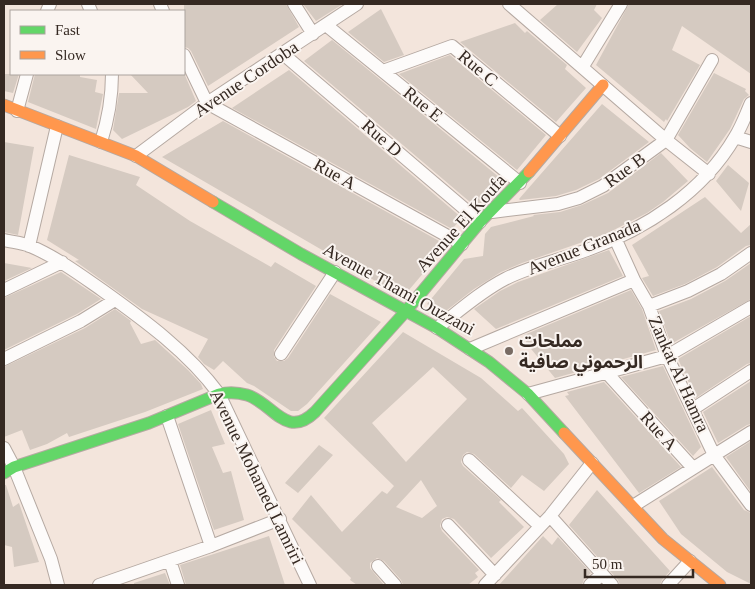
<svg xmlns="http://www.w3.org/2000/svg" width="755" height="589" font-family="'Times New Roman','Noto Sans Arabic',serif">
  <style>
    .building { fill: #d5cac1; fill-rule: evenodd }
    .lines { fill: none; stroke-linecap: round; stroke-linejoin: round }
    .street-casing { stroke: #b5a9a2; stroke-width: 14 }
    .fast-casing { stroke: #b5a9a2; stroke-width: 13 }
    .slow-casing { stroke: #b5a9a2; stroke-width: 13 }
    .street { stroke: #fdfbfa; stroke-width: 12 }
    .fast { stroke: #63d668; stroke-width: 11 }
    .slow { stroke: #ff974d; stroke-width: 11 }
    .poi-dot { fill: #786b63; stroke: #faf4f0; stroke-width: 2 }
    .labels { text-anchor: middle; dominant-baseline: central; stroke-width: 4; stroke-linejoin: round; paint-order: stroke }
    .street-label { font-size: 18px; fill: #352922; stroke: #faf4f0 }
    .poi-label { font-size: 18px; font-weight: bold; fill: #352922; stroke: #faf4f0; text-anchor: start }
  </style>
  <rect width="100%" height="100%" fill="#f3e5dc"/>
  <path class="building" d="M184,4H286L299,27L208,86L191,51L188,48L184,47Z
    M303,4H343L316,21Z
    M558,4H597L594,10L602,18L577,52L540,20Z
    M629,4H751V74L682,26L672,50L700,65L667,121L666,119L664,122L596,65Z
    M381,9L404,55L384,62L348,32Z
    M515,23L525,33L527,31L567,65L565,69L586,88L556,122L460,42Z
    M332,40L505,182L477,208L304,61Z
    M450,55L546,135L517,170L399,74Z
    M289,70L462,218L452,229L232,108Z
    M184,73L196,101L188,107L122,139L113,130L119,93H148L130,74Z
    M714,73L746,89L745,91L749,95L744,99L730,129L707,162L690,148L678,135Z
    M4,74H19L13,93L4,91Z
    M35,74H80V77L97,80L95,92L103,94L96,129L28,102Z
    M602,104L649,142L599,179L576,190L556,196L520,200L519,199Z
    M223,121L441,242L436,247L442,251L403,297L162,157Z
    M4,142L34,147L18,235L4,232Z
    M661,153L688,181L663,202L647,213L606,234L522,263L501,272L474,289L442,314L427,304L464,259L483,256L485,234L491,227L534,216L533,215L560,212L582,205L608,193Z
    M69,155L140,177L136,185L190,221L271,267L275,262L316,286L274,350V357L277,361H284L288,358L330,294L381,322L307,404L298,411H291L254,386L247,383L223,361L214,370L204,364L198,357L208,339L142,309L75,261L79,260L47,240Z
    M728,165L749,183L741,211L716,181Z
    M705,197L741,233L751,224V245L746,246L717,267L685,284L653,296L642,278L649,276L632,245Z
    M609,250L623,276L496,329L474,309L500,291L518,282Z
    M4,263L32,268L4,281Z
    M751,263V299L671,344L659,311L691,299L725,281Z
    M61,272L101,299L77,314L4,350V298Z
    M631,290L642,309L656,350L555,378L527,344L524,335Z
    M115,309L131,321L130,323L141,344L155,340L188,370L201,384L203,389L145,412L69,437L67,433L47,444L30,450L22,430L4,437V367L85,328Z
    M751,316V363L747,364L696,398L678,359Z
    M403,332L481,378L518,411L522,408L564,454L569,464L544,491L522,475L511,488L474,454L467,452L463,455L461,462L463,466L501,500L499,502L524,527L491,558L454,519L447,517L442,519L440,526L442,531L479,570L475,573L478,577L468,585H403L401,580L384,561L377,558L370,563V568L384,585H357L350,580L351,578L292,519L311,495L342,532L382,491L387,494L394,486L324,418ZM433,367L467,399L406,462L372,423ZM421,480L437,506L422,518L396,507Z
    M663,366L701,447L693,456L621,377Z
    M751,381V424L747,425L718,443L703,412Z
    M604,382L681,467L639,493L565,396L569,395L567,392Z
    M211,410L225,444L212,447L223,473L231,471L244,520L214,530L178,424Z
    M751,441V492L726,457Z
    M319,445L333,455L298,493L285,483Z
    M712,467L744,510L751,513V584L727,572L681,534L659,501Z
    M4,485H6L13,507L19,503L39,562L14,567L12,547L4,545Z
    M597,490L670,571L662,580L660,585H620L618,580L569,525Z
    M269,536L285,585H186L180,565Z
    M543,536L552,545L558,537L591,573L584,579L582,585H499Z
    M165,573L170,585H134V583Z"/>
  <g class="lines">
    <defs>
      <path id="street" d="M88,4L91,11
        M160,4L163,11
        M294,4L313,34
        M509,4L666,140L709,174
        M47,11L50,4
        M326,25L520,183
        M283,54L480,222
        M184,55L207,103L462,244
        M583,66L621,4
        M383,71L452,46L560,136
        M17,111L27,74
        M735,137L751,142
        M101,142C108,120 112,97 112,74
        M136,156L207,103L357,4
        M492,212L558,204L579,198L603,186L666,140L712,60
        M615,238L634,280L649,306L667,356L714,455L751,505
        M4,240C12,242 22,243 30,246C56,257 79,274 102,290C144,320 188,352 219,394L310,585
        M29,246L57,126
        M4,290L62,262
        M649,306L688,291L721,274L751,253
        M437,328C459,311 480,292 505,279C530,266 560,260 587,250C646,229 703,192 735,137C742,126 746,114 751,103
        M470,349L634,280
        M281,354L335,272
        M4,359L81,321L115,300
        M606,372L693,468
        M528,394L667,356L751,307
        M693,409L751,371
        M167,416L211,546
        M4,448L14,467L51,559L58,585
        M469,460L540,526
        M633,506L751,432
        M550,516L612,585
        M448,525L495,575
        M170,561L178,585
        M378,566L395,585
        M99,585L211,546L280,519
        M485,585L550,516L592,463
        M590,585L601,575
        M668,585L690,561"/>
      <path id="fast" d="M213,202L301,254L437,328L489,362L528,394L564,433
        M4,473L14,467L149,423L219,394C228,392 237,392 247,395C273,403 286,440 315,412L406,311L480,222L529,172"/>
      <path id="slow" d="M4,105L136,156L213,202
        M529,172L603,85
        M564,433L663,539L720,585"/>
    </defs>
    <use href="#street" class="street-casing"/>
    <use href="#fast" class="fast-casing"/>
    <use href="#slow" class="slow-casing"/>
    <use href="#street" class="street"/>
    <use href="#fast" class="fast"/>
    <use href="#slow" class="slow"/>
  </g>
  <circle class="poi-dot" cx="509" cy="351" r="5"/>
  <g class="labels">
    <g class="street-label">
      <text transform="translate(478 68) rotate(40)">Rue C</text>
      <text transform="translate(246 79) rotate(-34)">Avenue Cordoba</text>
      <text transform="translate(423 104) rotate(39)">Rue E</text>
      <text transform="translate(382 138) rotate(41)">Rue D</text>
      <text transform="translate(625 170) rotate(-36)">Rue B</text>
      <text transform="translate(335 174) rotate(29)">Rue A</text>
      <text transform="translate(461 223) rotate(-48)">Avenue El Koufa</text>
      <text transform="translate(584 247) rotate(-22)">Avenue Granada</text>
      <text transform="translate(399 289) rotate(29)">Avenue Thami Ouzzani</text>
      <text transform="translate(679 374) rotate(66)">Zankat Al Hamra</text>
      <text transform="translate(659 431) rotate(48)">Rue A</text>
      <text transform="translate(257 477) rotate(64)">Avenue Mohamed Lamriri</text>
    </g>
    <g class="poi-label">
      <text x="519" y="341">مملحات<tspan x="519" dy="21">الرحموني صافية</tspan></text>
    </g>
  </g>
  <rect width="755" height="589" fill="none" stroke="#352922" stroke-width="10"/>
  <rect x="10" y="10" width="175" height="65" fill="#faf4f0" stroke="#aba39e"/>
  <rect x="20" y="26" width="25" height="8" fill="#63d668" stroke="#aba39e"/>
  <text x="55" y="35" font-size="15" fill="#352922">Fast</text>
  <rect x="20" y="51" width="25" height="8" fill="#ff974d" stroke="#aba39e"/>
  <text x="55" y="60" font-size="15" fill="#352922">Slow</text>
  <path d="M585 569v8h108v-8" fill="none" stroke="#352922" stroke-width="2.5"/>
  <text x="592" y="569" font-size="15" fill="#352922" stroke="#faf4f0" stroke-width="4" paint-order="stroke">50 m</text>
</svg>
